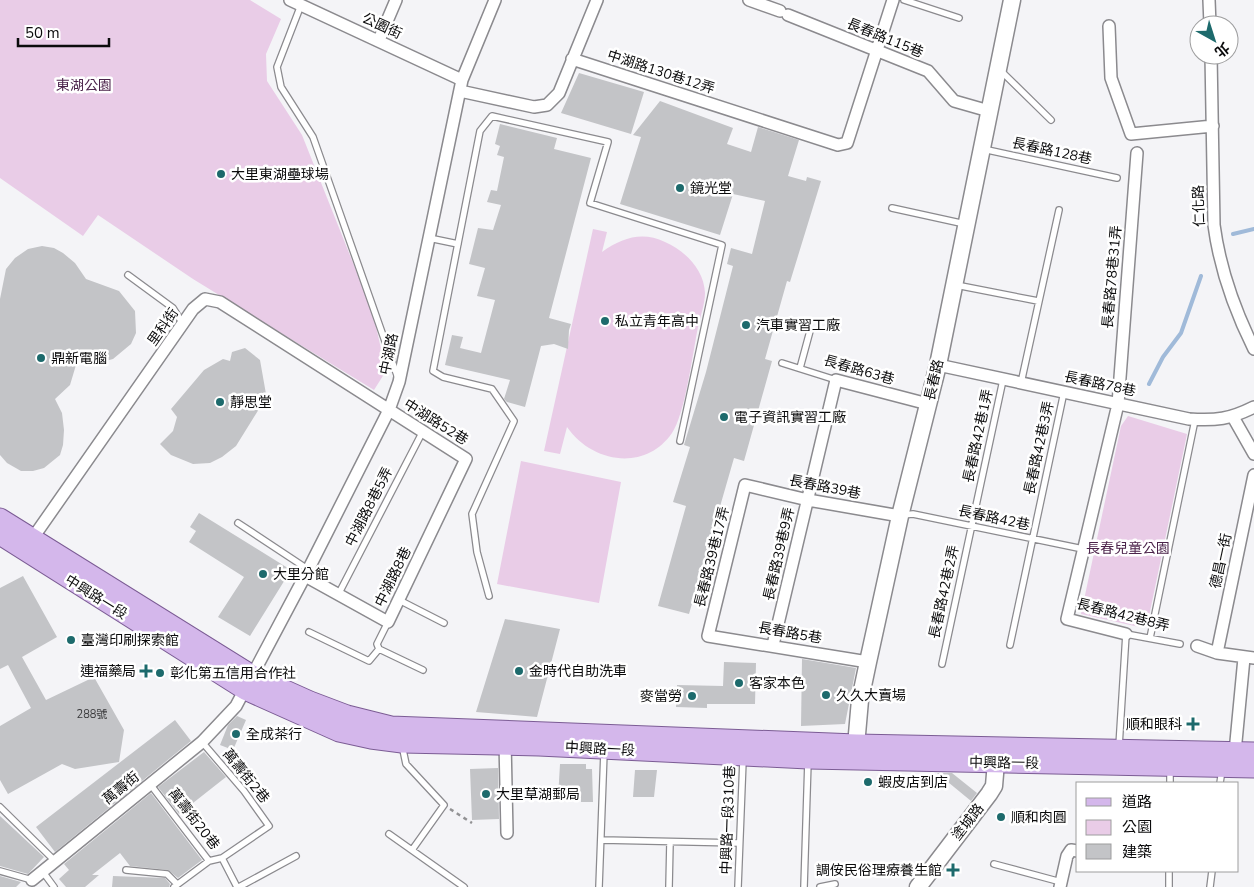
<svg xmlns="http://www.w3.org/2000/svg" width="1254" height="887" font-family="'Nunito Sans','Noto Sans TC',sans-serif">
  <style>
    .green { fill: #e9cce7 }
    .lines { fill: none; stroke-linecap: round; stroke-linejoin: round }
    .stream { stroke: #a0bad9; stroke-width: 4 }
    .building { fill: #c3c4c7 }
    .lane-casing { stroke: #8b8a8e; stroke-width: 8 }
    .street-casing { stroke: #8b8a8e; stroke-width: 14 }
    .secondary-casing { stroke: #8b8a8e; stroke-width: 19 }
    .primary-casing { stroke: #7b5c94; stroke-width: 21 }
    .path { stroke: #929294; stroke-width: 2.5; stroke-dasharray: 4 4; stroke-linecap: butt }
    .lane { stroke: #fff; stroke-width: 5.5 }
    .street { stroke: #fff; stroke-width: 11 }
    .secondary { stroke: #fff; stroke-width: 16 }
    .primary { stroke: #d4b7eb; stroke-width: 19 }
    .poi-dot { fill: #1d6a6c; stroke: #fff; stroke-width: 2 }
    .labels { text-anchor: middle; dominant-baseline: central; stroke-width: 5; stroke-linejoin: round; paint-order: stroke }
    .number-label { font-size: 11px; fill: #39393b }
    .street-label { font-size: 14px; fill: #0b0b0c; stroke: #fff }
    .park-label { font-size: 14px; fill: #4c244b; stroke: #fff }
    .poi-label { font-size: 14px; fill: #0b0b0c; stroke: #fff; text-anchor: start }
  </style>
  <rect width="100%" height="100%" fill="#f4f4f7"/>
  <path class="green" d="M0,0H250L281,19L266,54L267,81L302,135L373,313L386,371L374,390L193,279L98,215L83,236L0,178Z
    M593,229L607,232L602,252C622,238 642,231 665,242C685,251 704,269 705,293C705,304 700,317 698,327C693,351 685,415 672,433C645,472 592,463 567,427L560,454L544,451Z
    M1128,416L1187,434L1148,621L1139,627L1081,614L1121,426Z
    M521,461L621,482L599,603L497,584Z"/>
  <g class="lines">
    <path class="stream" d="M1233,234L1254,229
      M1149,384L1163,357L1181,333L1201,276"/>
  </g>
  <path class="building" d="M579,73L644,92L631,134L561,113Z
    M660,101L733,128L727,144L751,152L758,127L799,140L788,176L806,181L807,177L821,181L790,282L787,281L765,359L772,361L744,461L734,458L689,614L658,606L686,506L673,502L690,447L684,445L706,372L733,266L727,264L731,248L752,254L765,201L733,194L720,235L620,204L641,137L633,135Z
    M500,124L557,138L554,149L591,158L549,318L571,324L569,330L568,349L554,344L541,346L525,407L507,402L504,399L510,380L445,365L452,335L463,337L460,348L481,353L495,300L477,296L485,268L469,264L478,228L493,230L501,205L487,202L491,190L497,191L504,157L497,155L500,146L495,144Z
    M42,246L54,248L63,253L75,263L86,279L119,291L135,311L136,333L131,344L113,359L102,362L90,361L83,357L76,365L70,385L55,399L62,413L64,430L63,445L60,455L44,468L33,471H21L7,463L0,455V299L6,269L15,258L28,249Z
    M245,348L260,360L266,394L259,409L236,446L222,457L210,463L193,464L171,455L160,444L173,431L177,417L171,409L204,370L223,359L230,361L232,352Z
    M199,513L291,570L250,636L218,617L244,577L189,542L196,531L190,527Z
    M23,576L57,637L22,657L46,700L94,677L124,730L119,762L75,769L62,764L8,794L0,780V726L31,708L8,665L0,669V588Z
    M505,619L560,629L537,717L476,712Z
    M802,659L856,668L845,724L801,726Z
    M724,662L756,663L755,704H707V708L676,707L677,685L723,686Z
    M237,716L246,720L233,750L220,745L228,725Z
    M175,720L191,741L55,852L36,827Z
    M204,752L226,777L179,814L158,787Z
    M560,764H586V769H592L593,802H581V798H558Z
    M498,768L499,819L472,820L470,769Z
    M635,770H657L654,797H633Z
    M937,773H952L977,793L971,801Z
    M151,793L202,860L178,878L168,870L130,866L120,853L92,875H99L85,887H66L59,879L69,870L64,864Z
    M0,816L44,857L28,874L0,866Z
    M0,876L21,882L16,887H0Z
    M113,876L165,878L170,884L169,887H112Z"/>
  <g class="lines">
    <defs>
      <path id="lane" d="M904,0L959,18
        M301,5L277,67L281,87L313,137L398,378
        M1000,70L1051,120
        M983,149L1117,178
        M892,208L965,224
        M429,238L458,244
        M128,275L173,308L183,324
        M956,285L1038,301
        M782,363L836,380
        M800,368L810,331
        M1021,383L1059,210
        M902,515L913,514L1083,549
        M238,523L309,570
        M338,595L423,431
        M489,596L477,552L472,514L514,421L492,389L443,377L433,371L480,131L492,116L608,142L590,203L722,245L680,441
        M399,600L444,623
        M388,622L377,644L379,649L423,670
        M309,632L369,661L379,649
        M1150,638L1195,420
        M1010,645L1064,392
        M942,664L1003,380
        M402,745L406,764L444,805L412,850
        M1119,746L1126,634L1180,644
        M1170,783V769
        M1220,783L1222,770
        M150,784L209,861L222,858L269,826L244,791L202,742
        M0,807L55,861
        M389,834L464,887
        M602,840L739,843
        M222,858L237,887
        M994,864L1061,882
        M126,870L167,874L177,884
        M0,871L32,880
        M43,872L54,887
        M174,887L209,861
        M239,887L296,856
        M599,887L604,752
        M669,887L670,842
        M738,887L743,760
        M804,887L808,761
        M820,887L835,884
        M1169,887V871
        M1210,887L1212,871"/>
      <path id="street" d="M290,0L462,80
        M749,0L780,11
        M1209,0L1210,25
        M788,15L928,71L954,101L989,111
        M1109,26L1111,78L1131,134L1213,126
        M379,40L396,0
        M1211,55L1214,225C1220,270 1234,309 1254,349
        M572,59L838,145L847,143L893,0
        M460,91L534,107L547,105L559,93L597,0
        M938,365L1189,419C1216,421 1230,419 1254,407
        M1233,417L1254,454
        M30,542L193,309L205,299L220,302L466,459L388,622L305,576
        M1126,634L1067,619L1118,404L1137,153
        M773,645L836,380L928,404
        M1197,646L1217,653L1254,658
        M1217,653L1254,475
        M868,662L708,636L745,485L808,500L900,516
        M505,741L507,833
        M1235,752L1244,658
        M32,880L202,742L236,706L305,576L389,410L399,382L462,80L495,0
        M1060,887L1067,856L1071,850L1078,851"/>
      <path id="secondary" d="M855,757L860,700L868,662L900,516L938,365L1012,0
        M918,887L989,794L994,786L997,750"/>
      <path id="primary" d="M0,518L252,675L310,701L347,715L391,726L856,744L1254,752
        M0,535L245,690L339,732L371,739L402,743L539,746L808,759L1254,768"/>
    </defs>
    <use href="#lane" class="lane-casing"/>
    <use href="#street" class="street-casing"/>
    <use href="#secondary" class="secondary-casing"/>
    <use href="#primary" class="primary-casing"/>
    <path class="path" d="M450,809L472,823"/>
    <use href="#lane" class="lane"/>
    <use href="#street" class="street"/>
    <use href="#secondary" class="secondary"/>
    <use href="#primary" class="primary"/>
  </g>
  <g class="poi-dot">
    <circle cx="221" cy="174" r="5"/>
    <circle cx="680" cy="188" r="5"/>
    <circle cx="605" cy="321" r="5"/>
    <circle cx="746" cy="325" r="5"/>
    <circle cx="41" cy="358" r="5"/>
    <circle cx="220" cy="402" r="5"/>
    <circle cx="724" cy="417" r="5"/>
    <circle cx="263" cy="574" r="5"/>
    <circle cx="71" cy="640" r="5"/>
    <path d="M143.5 663.5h5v5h5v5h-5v5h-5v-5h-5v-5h5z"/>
    <circle cx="519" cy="671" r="5"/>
    <circle cx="160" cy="673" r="5"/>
    <circle cx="739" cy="683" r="5"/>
    <circle cx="826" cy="695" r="5"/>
    <circle cx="692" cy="696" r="5"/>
    <path d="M1190.5 716.5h5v5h5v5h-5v5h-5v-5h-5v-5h5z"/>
    <circle cx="236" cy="734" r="5"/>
    <circle cx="868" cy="782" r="5"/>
    <circle cx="486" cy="794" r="5"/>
    <circle cx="1001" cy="817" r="5"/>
    <path d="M950.5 862.5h5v5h5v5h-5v5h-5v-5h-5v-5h5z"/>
  </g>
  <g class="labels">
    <g class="number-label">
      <text x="92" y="714">288號</text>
    </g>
    <g class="street-label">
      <text transform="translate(382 26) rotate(25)">公園街</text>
      <text transform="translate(885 38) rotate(22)">長春路115巷</text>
      <text transform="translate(661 72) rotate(18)">中湖路130巷12弄</text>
      <text transform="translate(1052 151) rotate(12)">長春路128巷</text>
      <text transform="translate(1199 206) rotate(-92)">仁化路</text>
      <text transform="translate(1112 277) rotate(-85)">長春路78巷31弄</text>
      <text transform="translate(163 327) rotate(-55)">里科街</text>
      <text transform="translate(389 354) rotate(-78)">中湖路</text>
      <text transform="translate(859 370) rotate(16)">長春路63巷</text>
      <text transform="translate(934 380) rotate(-77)">長春路</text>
      <text transform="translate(1100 384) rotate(12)">長春路78巷</text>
      <text transform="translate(436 422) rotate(32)">中湖路52巷</text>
      <text transform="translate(978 436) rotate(-78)">長春路42巷1弄</text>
      <text transform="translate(1039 448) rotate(-78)">長春路42巷3弄</text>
      <text transform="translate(825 487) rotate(11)">長春路39巷</text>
      <text transform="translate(369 507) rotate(-63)">中湖路8巷5弄</text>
      <text transform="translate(994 518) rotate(12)">長春路42巷</text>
      <text transform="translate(779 554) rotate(-77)">長春路39巷9弄</text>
      <text transform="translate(712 557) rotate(-76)">長春路39巷17弄</text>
      <text transform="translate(1221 561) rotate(-78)">德昌一街</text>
      <text transform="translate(393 577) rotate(-64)">中湖路8巷</text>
      <text transform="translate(944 592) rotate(-78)">長春路42巷2弄</text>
      <text transform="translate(96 597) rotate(32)">中興路一段</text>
      <text transform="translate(1123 615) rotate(14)">長春路42巷8弄</text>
      <text transform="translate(790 633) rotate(10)">長春路5巷</text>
      <text transform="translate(600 749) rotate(3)">中興路一段</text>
      <text transform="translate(1004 763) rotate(1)">中興路一段</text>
      <text transform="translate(246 776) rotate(51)">萬壽街2巷</text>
      <text transform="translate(121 788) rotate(-39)">萬壽街</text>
      <text transform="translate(194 819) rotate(52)">萬壽街20巷</text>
      <text transform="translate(728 820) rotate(-88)">中興路一段310巷</text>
      <text transform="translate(968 822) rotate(-52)">塗城路</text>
    </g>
    <g class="park-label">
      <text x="84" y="85">東湖公園</text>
      <text x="1128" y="548">長春兒童公園</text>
    </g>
    <g class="poi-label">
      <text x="231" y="174">大里東湖壘球場</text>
      <text x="690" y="188">鏡光堂</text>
      <text x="615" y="321">私立青年高中</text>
      <text x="756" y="325">汽車實習工廠</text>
      <text x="51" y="358">鼎新電腦</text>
      <text x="230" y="402">靜思堂</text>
      <text x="734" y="417">電子資訊實習工廠</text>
      <text x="273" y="574">大里分館</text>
      <text x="81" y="640">臺灣印刷探索館</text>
      <text x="136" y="671" text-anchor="end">連福藥局</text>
      <text x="529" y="671">金時代自助洗車</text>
      <text x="170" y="673">彰化第五信用合作社</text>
      <text x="749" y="683">客家本色</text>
      <text x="836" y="695">久久大賣場</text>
      <text x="682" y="696" text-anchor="end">麥當勞</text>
      <text x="1182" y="724" text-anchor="end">順和眼科</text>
      <text x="246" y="734">全成茶行</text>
      <text x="878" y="782">蝦皮店到店</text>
      <text x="496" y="794">大里草湖郵局</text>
      <text x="1011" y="817">順和肉圓</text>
      <text x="942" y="870" text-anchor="end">調侒民俗理療養生館</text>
    </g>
  </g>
  <rect x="1076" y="782" width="162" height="90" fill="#ffffff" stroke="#9d9d9e"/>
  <rect x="1086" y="798" width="25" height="8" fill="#d4b7eb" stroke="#9d9d9e"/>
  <text x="1122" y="807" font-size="15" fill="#0b0b0c">道路</text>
  <rect x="1086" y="820" width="25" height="15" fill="#e9cce7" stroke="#9d9d9e"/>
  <text x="1122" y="832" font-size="15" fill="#0b0b0c">公園</text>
  <rect x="1086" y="844" width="25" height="15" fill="#c3c4c7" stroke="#9d9d9e"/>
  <text x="1122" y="857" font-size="15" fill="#0b0b0c">建築</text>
  <g transform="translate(1214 40) rotate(141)"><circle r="24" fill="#ffffff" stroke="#9d9d9e"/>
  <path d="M0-4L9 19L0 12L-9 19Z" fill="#1d6a6c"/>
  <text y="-8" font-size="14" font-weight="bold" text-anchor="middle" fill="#0b0b0c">北</text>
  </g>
  <path d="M18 38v8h91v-8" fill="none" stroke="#0b0b0c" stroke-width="2.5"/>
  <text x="25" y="38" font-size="15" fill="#0b0b0c" stroke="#ffffff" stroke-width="4" paint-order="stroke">50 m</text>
</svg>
